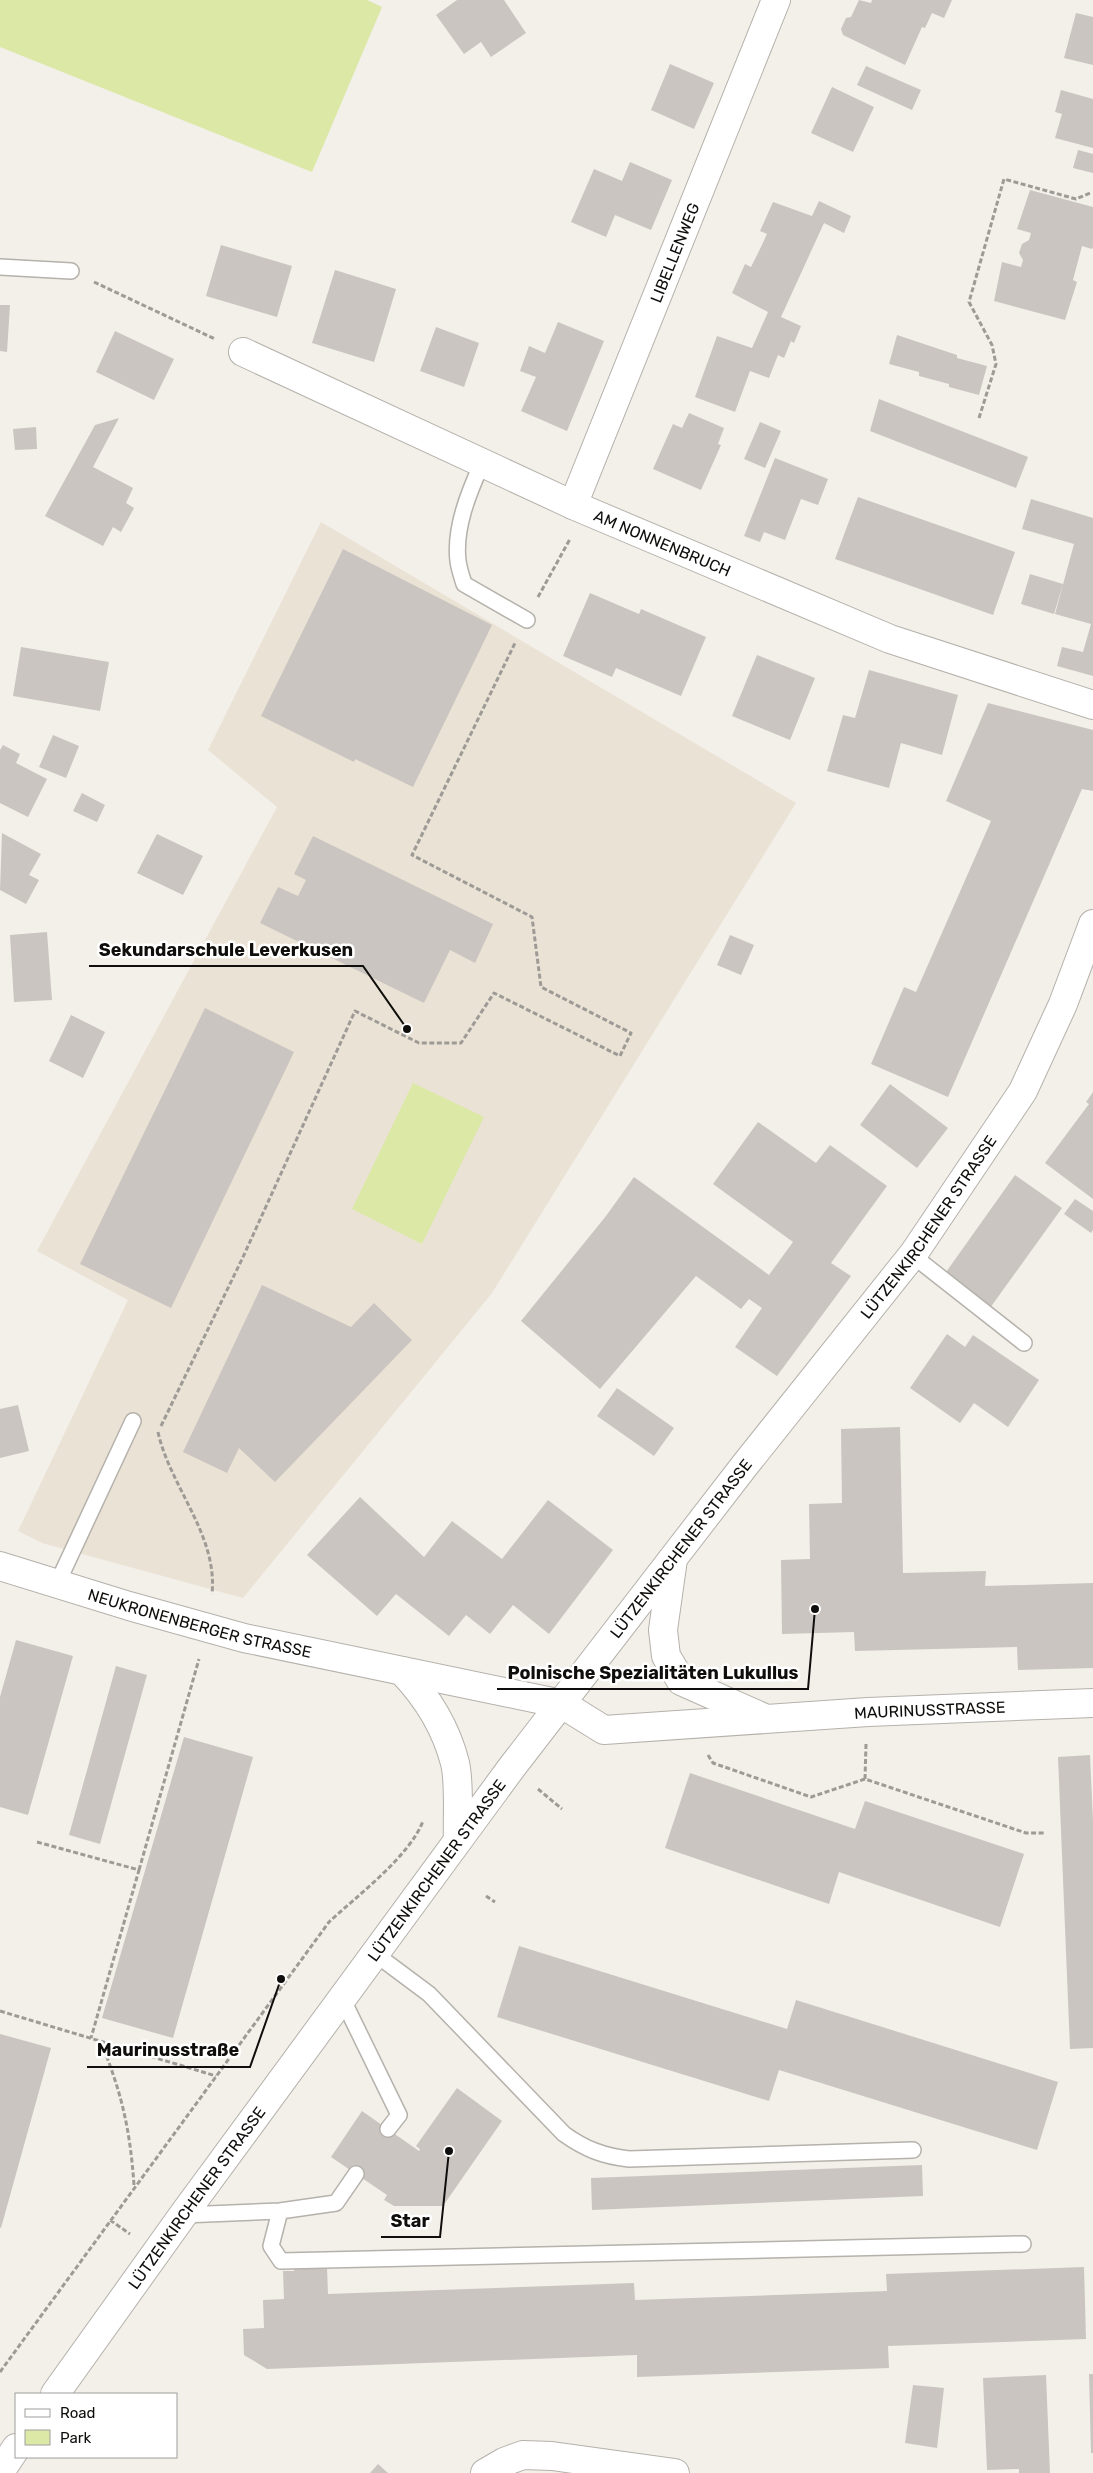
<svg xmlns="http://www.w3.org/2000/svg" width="1093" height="2473" font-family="Rubik,sans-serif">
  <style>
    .built { fill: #eae2d5 }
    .green { fill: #dbe8a6 }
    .building { fill: #cac5c0 }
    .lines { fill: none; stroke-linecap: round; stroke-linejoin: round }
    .lane-casing { stroke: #b5b1ab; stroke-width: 18 }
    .street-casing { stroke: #b5b1ab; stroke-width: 30 }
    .secondary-casing { stroke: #b5b1ab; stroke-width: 30 }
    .path { stroke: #9e9b97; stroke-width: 3; stroke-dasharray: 5 2.5; stroke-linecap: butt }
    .lane { stroke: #fff; stroke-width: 15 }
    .street { stroke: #fff; stroke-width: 28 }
    .secondary { stroke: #fff; stroke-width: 28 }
    .labels { text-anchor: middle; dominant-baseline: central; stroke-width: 5; stroke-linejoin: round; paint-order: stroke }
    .street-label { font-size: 16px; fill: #0f0e0c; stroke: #fff }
    .leader { fill: none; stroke: #0f0e0c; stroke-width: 2 }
    .callout-dot { fill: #0f0e0c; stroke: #fff; stroke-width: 2 }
    .callout-label { font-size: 18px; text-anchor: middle; font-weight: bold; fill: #0f0e0c; stroke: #fff; stroke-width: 5; stroke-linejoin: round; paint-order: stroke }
  </style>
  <rect width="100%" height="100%" fill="#f3efe9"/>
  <path class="built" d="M321,522L796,803L492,1293L243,1598L42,1543L18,1531L128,1300L37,1251L277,807L208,750Z"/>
  <path class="green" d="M0,0H367L382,7L312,172L0,47Z
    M413,1083L484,1117L422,1244L352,1209Z"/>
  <path class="building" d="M457,0H504L526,33L491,57L481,42L464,54L436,15Z
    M859,0L871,3L872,0H952L944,18L932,13L925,28L922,27L905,65L843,35L841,29L846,18L851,17Z
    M1076,13L1093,17V65L1064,58Z
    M670,64L714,83L694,129L651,110Z
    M866,66L921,90L912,110L857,85Z
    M832,87L874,107L853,152L811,133Z
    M1061,90L1093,99V148L1055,138L1062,114L1055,112Z
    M1078,150L1093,154V173L1073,168Z
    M630,162L672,180L651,230L615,215L606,237L571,222L594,169L622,181Z
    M1030,190L1093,207V247L1092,249L1082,246L1073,280L1077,282L1065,320L994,301L1002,262L1021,267L1023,260L1019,253L1022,244L1029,240L1031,233L1017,229Z
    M819,201L851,216L844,233L824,223L781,317L801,326L794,343L791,341L784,358L778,355L769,378L750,371L735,412L695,397L717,336L752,348L768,312L732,293L745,264L751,267L759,251L767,234L760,231L773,202L812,216Z
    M221,245L292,266L277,317L206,296Z
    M335,270L396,289L374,362L312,343Z
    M0,305H10L7,352L0,351Z
    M558,322L604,341L567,431L521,411L536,377L520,371L529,346L545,353Z
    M436,327L479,343L464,387L420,371Z
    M115,331L174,359L154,400L96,372Z
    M897,335L957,355V358L987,366L979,395L949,387V384L919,376V372L889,364Z
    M879,399L1028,457L1016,488L870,431Z
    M689,413L724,428L718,444L721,445L701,490L653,469L673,424L682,428Z
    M119,418L93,467L133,488L126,503L134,508L121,532L113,527L103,546L45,516L95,425Z
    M760,422L781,431L765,468L744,459Z
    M36,427L37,449L15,450L13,429Z
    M775,458L828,479L818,505L801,499L785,540L764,532L760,542L744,536Z
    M858,497L1015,552L993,615L835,559Z
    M1031,499L1093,518V676L1057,666L1062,647L1083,652L1091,624L1055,614L1074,544L1022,529Z
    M343,549L492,625L413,787L355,759L354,762L261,716Z
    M1030,574L1063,584L1054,614L1021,604Z
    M590,593L639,614L641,609L706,637L681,696L616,668L612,677L563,656Z
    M21,647L109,662L100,711L13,696Z
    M757,655L815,678L790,740L732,716Z
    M869,670L958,695L942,755L901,743L889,788L827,771L843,715L855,718Z
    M988,703L1093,730V791L1082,789L948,1097L871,1064L904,987L916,992L991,821L946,801Z
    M53,735L79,746L66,778L39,767Z
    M3,745L20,754L16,763L47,779L28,817L0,803V750Z
    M82,793L105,805L97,822L73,811Z
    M2,833L41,854L29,875L39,880L26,904L0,890Z
    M157,834L203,856L183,895L137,873Z
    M313,836L493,924L475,963L450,950L424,1003L260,923L278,887L298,896L306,880L294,874Z
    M47,932L52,1000L14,1002L10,935Z
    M730,935L754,945L741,975L717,965Z
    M205,1008L294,1052L171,1308L80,1264Z
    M71,1015L105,1032L83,1078L49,1061Z
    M890,1084L948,1128L917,1168L860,1125Z
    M1093,1092V1199L1045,1163L1089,1104L1086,1102Z
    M758,1122L816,1163L830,1145L887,1186L831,1263L851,1276L777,1376L735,1347L762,1308L749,1299L741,1309L696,1276L600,1389L521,1321L606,1216L634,1177L769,1275L793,1242L713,1184Z
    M1015,1175L1062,1208L990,1308L944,1275Z
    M1075,1199L1093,1211V1230L1091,1233L1064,1214Z
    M262,1285L351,1327L374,1303L412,1340L275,1482L239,1448L227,1473L183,1452Z
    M947,1334L965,1347L973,1335L1039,1380L1008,1427L974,1403L960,1423L910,1388Z
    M617,1388L674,1428L654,1456L597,1416Z
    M18,1405L29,1451L0,1458V1409Z
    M900,1427L903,1573L986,1571L985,1586L1093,1583V1668L1018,1670L1017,1647L855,1651L854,1632L782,1634L781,1560L810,1559L809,1504L842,1503L841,1429Z
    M360,1497L424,1557L452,1521L502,1559L548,1500L613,1550L549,1634L513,1605L490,1634L466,1615L449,1636L396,1594L377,1616L307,1555Z
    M16,1640L73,1656L28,1815L0,1807V1697Z
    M116,1666L147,1675L100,1844L69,1835Z
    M184,1737L253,1757L173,2038L102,2018Z
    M1090,1755L1093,1820V2048L1070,2049L1058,1757Z
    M690,1773L855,1829L865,1801L1024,1854L1000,1927L839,1872L829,1904L665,1848Z
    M519,1946L787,2029L796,2000L1058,2082L1037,2150L779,2070L769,2101L497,2017Z
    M0,2034L51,2048L1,2228L0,2227Z
    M457,2088L502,2121L443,2206H394L384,2200L387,2195L331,2157L362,2111L419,2151L420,2149L416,2146Z
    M922,2165L923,2196L592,2210L591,2178Z
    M327,2266L328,2294L634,2283L635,2300L887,2291L886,2274L1084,2267L1086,2339L888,2346L889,2368L637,2377V2355L267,2369L244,2355L243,2329L264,2328L263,2300L284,2299L283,2271H294V2268Z
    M1089,2374H1093V2453H1091Z
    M1046,2375L1050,2473H1019V2469L987,2470L983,2378Z
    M913,2385L944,2388L937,2448L905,2443Z
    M378,2464L388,2473H370Z"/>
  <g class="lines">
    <defs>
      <path id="lane" d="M0,267L71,271
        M482,463C469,492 454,528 458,561C459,569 462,577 464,584L527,620
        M912,1255L1024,1343
        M57,1584L133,1421
        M374,1953L429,1994L564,2134C585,2149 603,2156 629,2159L913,2150
        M342,1998L399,2115L388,2129
        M280,2211L271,2246L281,2261L1023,2244
        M183,2215L280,2211L336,2203L356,2174"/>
      <g id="street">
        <path id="s1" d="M243,352L573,505L890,639L1093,705"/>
        <path id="s2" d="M573,505L776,0"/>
        <path d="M673,1559L663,1630L666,1656L681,1681L762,1717"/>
        <path id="s3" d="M0,1566L129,1606L244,1638L562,1704L604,1730L868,1712L1093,1703"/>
        <path d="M402,1671C427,1697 446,1728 455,1763C460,1784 457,1818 458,1840"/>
        <path d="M485,2473L504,2462L523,2455L552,2456L675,2473"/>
      </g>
      <g id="secondary">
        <path id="s4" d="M55,2394L183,2215L512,1767L745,1465L914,1253L1023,1091L1063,1004L1093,924"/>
        <path d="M0,2472L16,2448"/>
      </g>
    </defs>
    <use href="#lane" class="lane-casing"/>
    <use href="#street" class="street-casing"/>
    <use href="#secondary" class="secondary-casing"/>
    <path class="path" d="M94,282L215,339
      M979,418L996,364L992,345L969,302L1004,179L1076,199L1090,193
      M538,597L570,539
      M161,1426L243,1257L355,1011L419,1043H461L494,993L620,1056L631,1033L541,987L532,917L412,855L515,643
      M158,1432C170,1487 218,1535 212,1594
      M708,1755L713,1763L811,1797L865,1779L1026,1833H1046
      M865,1779L866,1744
      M538,1789L562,1809
      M37,1842L139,1870L91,2038
      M139,1870L199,1659
      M486,1896L495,1902
      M0,2011L216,2076
      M101,2042C122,2094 130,2129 134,2185
      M110,2220L130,2234
      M0,2372L329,1922C357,1896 410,1856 423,1821"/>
    <use href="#lane" class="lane"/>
    <use href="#street" class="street"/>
    <use href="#secondary" class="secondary"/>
  </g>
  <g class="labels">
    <g class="street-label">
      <text stroke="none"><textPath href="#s2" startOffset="272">LIBELLENWEG</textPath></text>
      <text stroke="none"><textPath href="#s1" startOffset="461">AM NONNENBRUCH</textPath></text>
      <text stroke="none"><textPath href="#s4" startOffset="1458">LÜTZENKIRCHENER STRASSE</textPath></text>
      <text stroke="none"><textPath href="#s4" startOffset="1052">LÜTZENKIRCHENER STRASSE</textPath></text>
      <text stroke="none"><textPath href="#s3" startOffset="208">NEUKRONENBERGER STRASSE</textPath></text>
      <text stroke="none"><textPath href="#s3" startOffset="955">MAURINUSSTRASSE</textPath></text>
      <text stroke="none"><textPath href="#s4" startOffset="648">LÜTZENKIRCHENER STRASSE</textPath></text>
      <text stroke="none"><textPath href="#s4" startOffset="242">LÜTZENKIRCHENER STRASSE</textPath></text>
    </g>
  </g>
  <path class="leader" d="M407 1029L363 966H89M815 1609L808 1689H497M281 1979L250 2067H87M449 2151L440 2237H381"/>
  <g class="callout-dot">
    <circle cx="407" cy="1029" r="5"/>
    <circle cx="815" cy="1609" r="5"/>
    <circle cx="281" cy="1979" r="5"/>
    <circle cx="449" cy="2151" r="5"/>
  </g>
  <g class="callout-label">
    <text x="226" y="956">Sekundarschule Leverkusen</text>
    <text x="653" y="1679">Polnische Spezialitäten Lukullus</text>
    <text x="168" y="2056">Maurinusstraße</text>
    <text x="410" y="2227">Star</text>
  </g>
  <rect x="15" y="2393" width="162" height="65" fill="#ffffff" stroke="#9f9f9e"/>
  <rect x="25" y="2409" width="25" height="8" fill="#ffffff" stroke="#9f9f9e"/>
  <text x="60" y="2418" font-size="15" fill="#0f0e0c">Road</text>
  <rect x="25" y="2430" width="25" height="15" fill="#dbe8a6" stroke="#9f9f9e"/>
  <text x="60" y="2443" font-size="15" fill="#0f0e0c">Park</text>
</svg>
